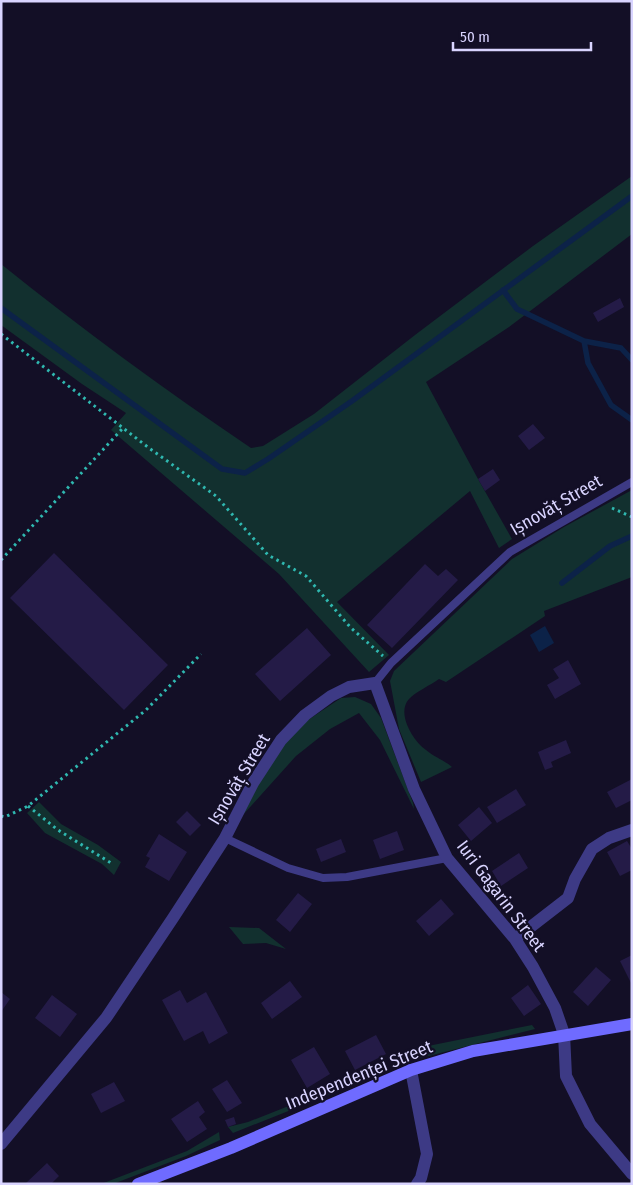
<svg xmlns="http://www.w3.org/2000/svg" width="633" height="1185" font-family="'Fira Sans Condensed',sans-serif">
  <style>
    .green { fill: #12302f }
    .water { fill: #0c2248 }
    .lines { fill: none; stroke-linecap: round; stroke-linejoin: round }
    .stream { stroke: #0c2248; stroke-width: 5.5 }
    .building { fill: #241b47 }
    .path { stroke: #2fb8b0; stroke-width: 3; stroke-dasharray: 2.5 4; stroke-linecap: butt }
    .lane { stroke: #3d3a85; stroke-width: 8 }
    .street { stroke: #3d3a85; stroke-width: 12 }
    .secondary { stroke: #6f6bff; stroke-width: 12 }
    .labels { text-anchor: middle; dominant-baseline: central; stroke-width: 4.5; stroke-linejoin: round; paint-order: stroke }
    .street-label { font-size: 18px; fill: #d9d4ff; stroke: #130f26 }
  </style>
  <rect width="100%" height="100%" fill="#130f26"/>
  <path class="green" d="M632,176V234L509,327L426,382L478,479L512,539L499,548L470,491L337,602L389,655L369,672L279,574L111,430L126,413L82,384L1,325V264C82,329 165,390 251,448L263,446L314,414L415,335L533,246Z
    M632,490V577L544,611L545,616L446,682L439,679C431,685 415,692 409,699C396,713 413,741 426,750C434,757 444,760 452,767L421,782L399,729L390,681L394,671L512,559L564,527Z
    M355,697L371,704L381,718L413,803L414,809L380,740L359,713L330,729L296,756L242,816V812L277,752L302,724L341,698Z
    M39,802L61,824L98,845L121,862L114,875L102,864L45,833L27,813Z
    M229,927L259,928L286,949L266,943L243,944Z
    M532,1025L535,1029L417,1059L412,1054L428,1046Z
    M342,1083L341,1090L233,1133L228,1127L248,1122L339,1086Z
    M219,1132L220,1140L186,1156L113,1184H101L187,1151Z"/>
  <path class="water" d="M545,626L554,643L539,652L530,635Z"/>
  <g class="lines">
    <path class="stream" d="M503,290L517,309L584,341L621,348L632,360
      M1,308L222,469L245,473L268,459L352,401L632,196
      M584,341L588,363L611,405L632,420
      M562,583L610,546L632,536"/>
  </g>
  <path class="building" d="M620,298L624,307L598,322L593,313Z
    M533,424L545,438L529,450L518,436Z
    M493,469L500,480L485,491L478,479Z
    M54,553L168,665L124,710L10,598Z
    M425,564L438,576L446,569L458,580L392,648L367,625Z
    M307,628L331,655L280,701L255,674Z
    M568,660L581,684L555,699L547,685L559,678L553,669Z
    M566,740L571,753L551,762L553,767L545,770L538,752Z
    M632,779V800L616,808L607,792Z
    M516,789L526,805L497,823L487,807Z
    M479,807L492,823L471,841L458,825Z
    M187,811L201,825L190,836L176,822Z
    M397,831L404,850L380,859L373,840Z
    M159,834L187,852L169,881L145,867L150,858L146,856Z
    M341,839L346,852L321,862L316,849Z
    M627,841L632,849V870L620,876L607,852Z
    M519,853L528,868L501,886L492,871Z
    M298,893L312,904L290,932L276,920Z
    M441,899L454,914L429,936L416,921Z
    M632,955V985L620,961Z
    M596,967L611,980L588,1006L573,992Z
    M290,981L302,997L272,1019L261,1003Z
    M528,985L541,1004L524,1016L511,998Z
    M180,990L187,1003L206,992L228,1033L209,1044L203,1031L184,1041L162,1000Z
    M1,992L10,999L1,1012Z
    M52,995L77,1014L60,1037L35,1018Z
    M376,1035L386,1054L355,1070L345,1051Z
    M314,1047L330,1074L307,1088L291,1060Z
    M227,1080L242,1103L227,1112L212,1089Z
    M114,1082L125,1101L101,1113L91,1094Z
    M198,1101L205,1112L199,1117L207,1129L187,1142L171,1119Z
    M234,1117L236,1124L228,1127L225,1120Z
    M47,1163L59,1176L51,1184H27L26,1183Z"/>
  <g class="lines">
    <path class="path" d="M1,334L149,448L216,496L268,555L306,576L351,628L383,656
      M612,508L632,517
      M1,560L123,428
      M28,806L58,830L111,863
      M1,816L5,817L28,806L146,710L201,654"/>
    <path class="lane" d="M375,683L391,663L510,552L632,482
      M225,838L288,868L323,878L347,877L447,858"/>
    <path class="street" d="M515,939L568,898L575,879L592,849L609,838L632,830
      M411,1070L427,1154L421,1178L417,1184
      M1,1144L106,1018L173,918L225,838L253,783L281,740L305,715L331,696L349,687L375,683L414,789L447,858L515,939L533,967L555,1008L564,1034L566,1076L590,1124L632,1174"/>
    <path class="secondary" d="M138,1184L231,1148L411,1070L473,1051L632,1024"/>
  </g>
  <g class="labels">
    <g class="street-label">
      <text transform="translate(556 505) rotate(-30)">Ișnovăț Street</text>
      <text transform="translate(239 779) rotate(-59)">Ișnovăț Street</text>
      <text transform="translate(501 896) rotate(53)">Iuri Gagarin Street</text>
      <text transform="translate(359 1075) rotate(-22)">Independenței Street</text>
    </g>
  </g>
  <rect width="633" height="1185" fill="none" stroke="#d9d4ff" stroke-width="5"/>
  <path d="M453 42v8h138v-8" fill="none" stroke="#d9d4ff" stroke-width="2.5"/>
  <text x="460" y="42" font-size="15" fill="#d9d4ff" stroke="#130f26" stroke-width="4" paint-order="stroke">50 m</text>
</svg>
